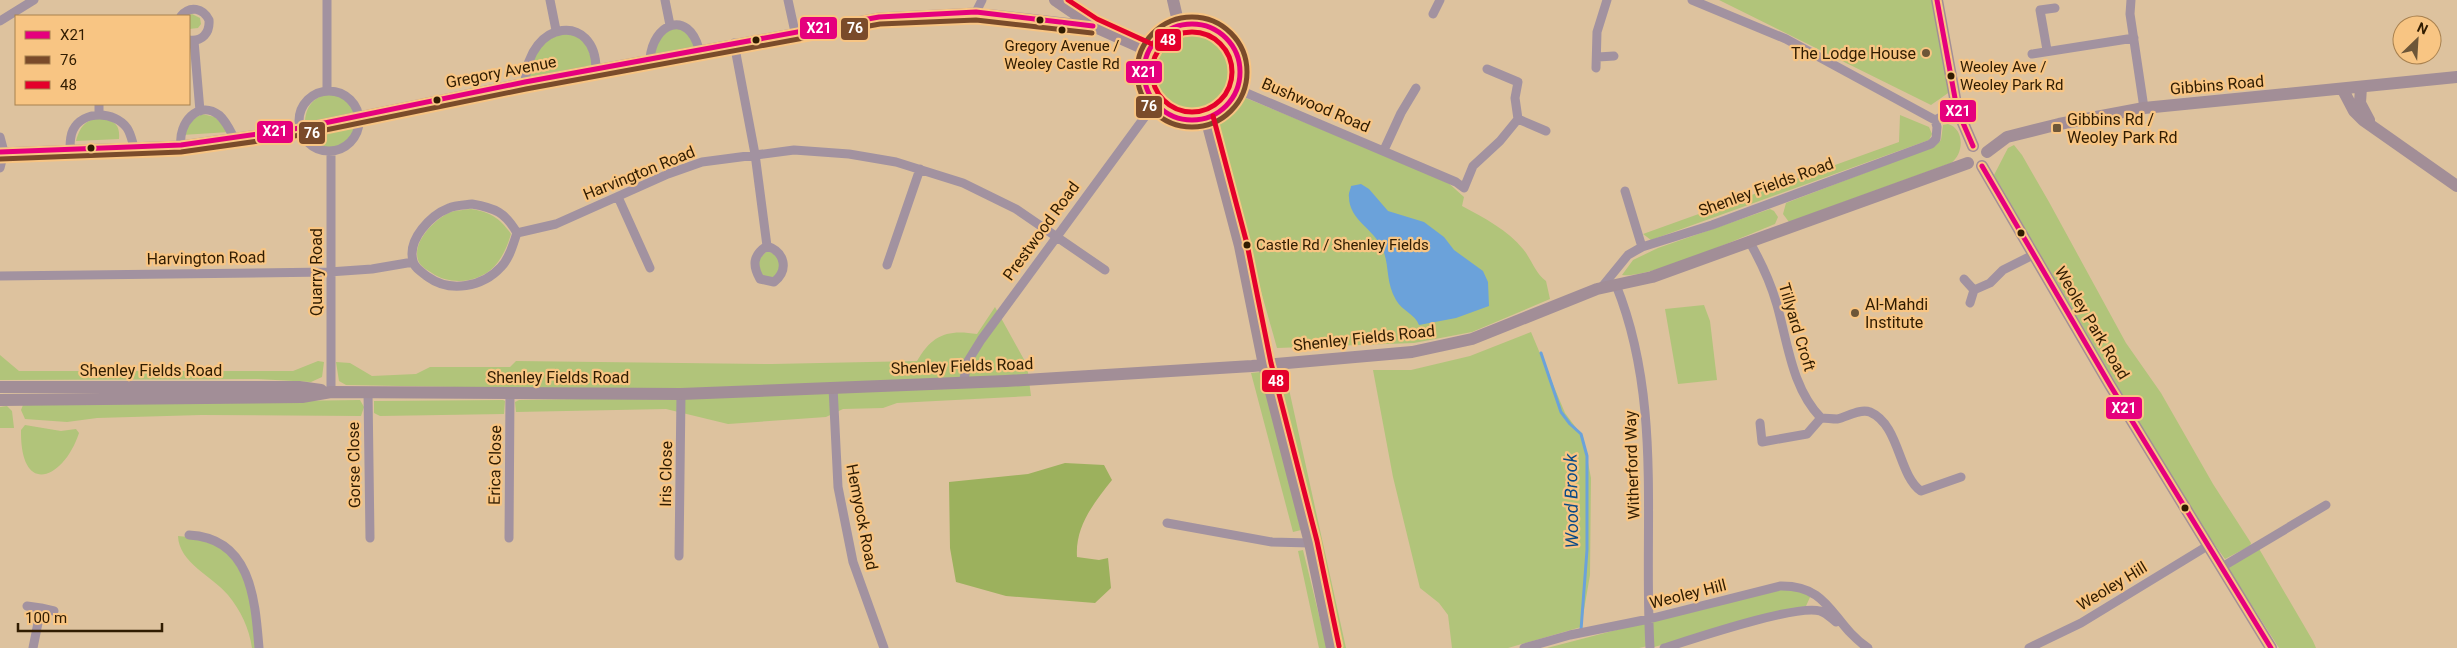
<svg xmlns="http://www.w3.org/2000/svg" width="2457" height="648" font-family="Roboto,sans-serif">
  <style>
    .green { fill: #b1c47a }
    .forest { fill: #9cb15d }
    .water { fill: #6ba2da }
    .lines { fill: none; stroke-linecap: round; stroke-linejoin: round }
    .stream { stroke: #6ba2da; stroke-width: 3 }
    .street { stroke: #a292a0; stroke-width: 9 }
    .secondary { stroke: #a28e97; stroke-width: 12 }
    .bus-1-casing { stroke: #f8c583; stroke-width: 9 }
    .bus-2-casing { stroke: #f8c583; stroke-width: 9 }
    .bus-3-casing { stroke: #f8c583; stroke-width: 9 }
    .bus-1 { stroke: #e5007d; stroke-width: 5 }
    .bus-2 { stroke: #7a4b2a; stroke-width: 5 }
    .bus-3 { stroke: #e4002b; stroke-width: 5 }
    .bus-dot { fill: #301c01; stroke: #f8c583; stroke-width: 2 }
    .poi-dot { fill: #6d5638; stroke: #f8c583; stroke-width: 2 }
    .labels { text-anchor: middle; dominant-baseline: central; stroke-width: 4.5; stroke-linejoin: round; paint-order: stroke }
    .bus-label { font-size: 15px; fill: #301c01; stroke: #f8c583; text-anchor: start }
    .poi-label { font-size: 16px; fill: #301c01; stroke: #f8c583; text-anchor: start }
    .street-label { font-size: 16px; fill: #301c01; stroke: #f8c583 }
    .water-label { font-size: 18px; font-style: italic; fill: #0b4a86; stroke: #f8c583 }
    .line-badge { stroke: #f8c583; stroke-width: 2 }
    .badge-label { font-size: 14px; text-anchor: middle; font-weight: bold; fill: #fff }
  </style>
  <rect width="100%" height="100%" fill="#ddc29e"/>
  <path class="green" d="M1719,0H1932L1951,91L1931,105Z
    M192,14L200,18L201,24L198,28L189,29L187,16Z
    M675,26L689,33L696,47L653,57L656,40Z
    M567,32L585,40L595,69L526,81L539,43Z
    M1153 72a39 39 0 1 1 78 0a39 39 0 1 1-78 0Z
    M332,93C344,96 351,102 355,114L305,124C305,106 314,96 332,93Z
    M1236,96H1241L1445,180L1464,197L1462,206C1484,218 1508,230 1523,249C1532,260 1535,273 1546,281L1550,299L1472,332L1414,343L1277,348L1211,113Z
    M202,114L215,117L229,132L182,135L184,125Z
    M1900,115L1929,127L1932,134L1929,140L1651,240L1643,234L1899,142Z
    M105,117C116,123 120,126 119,139L76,141C81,123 88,119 105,117Z
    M356,119C356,155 315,162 302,129Z
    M1948,124C1965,129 1964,154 1951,163L1789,222L1783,214L1786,203L1935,146L1941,140L1943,125Z
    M2014,145L2022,155L2049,202L2126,343L2161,393L2213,484L2251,543L2250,546L2225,559L2191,512L1994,175L2008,148Z
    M471,209C490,212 500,218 511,234C508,244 504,254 498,262C484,282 452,287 432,273C427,270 420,266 418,260C412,241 436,218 451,212C457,210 465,210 471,209Z
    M1770,209L1774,211L1778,217L1775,224C1744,236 1650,279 1622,275L1633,260L1658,248Z
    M767,251C777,254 779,258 781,268L772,280L761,277L757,261Z
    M1704,305L1710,321L1717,380L1678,384L1665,309Z
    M995,307L1027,365L1031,396L897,403L883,408L843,409L826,417L728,424L666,409L516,412L515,402L519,400L705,397L613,390L346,385L339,381L336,362L350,363L372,376L416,374L430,367H510L516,361L772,364L917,361C932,335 947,329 977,334Z
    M1531,332L1565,413L1583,437L1591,478L1590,575L1581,627L1508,648H1452L1448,615L1439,603L1420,588L1393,477L1373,370H1411L1470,356Z
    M0,355L19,371H293L318,361L324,362L322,377L311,382L258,379L0,380Z
    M1285,371L1346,648H1337L1313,534L1276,381L1278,372Z
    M1261,372L1301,530L1293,532L1251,373Z
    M360,400L364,407L361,416L201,415L97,418L67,422L25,419L21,410L23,405Z
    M503,400L505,401L504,414L380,416L374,413V401Z
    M7,406L12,411L14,428H0V407Z
    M25,425L61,431L76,429L79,433C64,479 20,498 21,430Z
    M178,536C191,537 208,539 220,544C251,558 253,619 257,648H252C249,628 241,611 228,595C212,576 179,563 178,536Z
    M2258,547L2313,641L2316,648H2279L2228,568Z
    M1303,550L1327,648H1319L1298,551Z
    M1794,588L1811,595L1806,606L1654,647L1652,620L1760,592Z
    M1647,622L1648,646L1639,648H1547Z"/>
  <path class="forest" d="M1065,463L1104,465L1112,480C1094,503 1075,526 1077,557L1099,560L1108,558L1111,588L1095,603L1006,596L956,582L950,548L949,482L1028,474Z"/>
  <path class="water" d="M1361,184L1369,189L1388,211L1424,222L1444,237L1454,250L1483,271L1488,282L1489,306L1456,318L1419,325C1415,314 1402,311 1396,300C1385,281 1390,264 1382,248C1374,229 1349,220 1349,197C1348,193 1351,189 1351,186Z"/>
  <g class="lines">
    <path class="stream" d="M1541,353L1561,412L1570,424L1581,434L1587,456V550L1581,630"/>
    <path class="street" d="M327,0V90
      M550,0L556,30
      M665,0L670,25
      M788,0L795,32
      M1692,0L1786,39L1935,120L1957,109
      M2131,0L2130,14L2144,108
      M976,12L982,0
      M1433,14L1440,0
      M181,16C190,5 203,8 209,20C210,33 202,42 189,40
      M0,21L34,0
      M194,41L200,111
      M734,43L755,154L767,246
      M2047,50L2040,10L2055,8
      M2032,54L2134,38
      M1598,57L1614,56
      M650,59C653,23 688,9 699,49
      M1596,68L1597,32L1607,0
      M525,82C529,18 596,13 596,69
      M1237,89L1456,182L1464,188L1473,166L1500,141L1518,119L1515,98L1518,82L1487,69
      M299 121a30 30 0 1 1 60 0a30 30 0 1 1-60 0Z
      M99,104V115
      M1518,119L1546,131
      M0,137L4,152L0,168
      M181,145C178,124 198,99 219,115C226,121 230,130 234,138
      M70,149C70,142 70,136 73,130C83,110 115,111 127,128C131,134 132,141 134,147
      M1384,150L1401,113L1416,88
      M0,152L181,145L300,128L525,82L879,17L976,12L1090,25
      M1625,191L1642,247
      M618,197L650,268
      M472,204C495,208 505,212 517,233C513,244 510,258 501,267C483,287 450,293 428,277C423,273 414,268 413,261C407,239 431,215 449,208C455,205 465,205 472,204Z
      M517,233L556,224L668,174L702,162L794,150L849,154L896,162L963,183L1016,209L1105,270
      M1749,241C1760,260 1771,284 1777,305C1788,344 1792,388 1821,418C1826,418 1832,419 1837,419C1847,417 1860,408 1870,412C1900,425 1898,475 1921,491L1961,477
      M767,246C785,252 789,270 774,282L760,279C752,265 753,255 767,246Z
      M887,265L920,169
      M0,276L329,272L372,269L413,262
      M1964,279L1974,290L1970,303
      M1616,285C1663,401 1643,526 1650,648
      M1601,288L1628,255L1642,247L1712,225L1931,144L1936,139L1937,127L1935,120
      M1974,290L1990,283L2003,270L2033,255
      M963,383L968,361L981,340L1155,103
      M833,387L838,487L853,562L884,648
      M331,392V152
      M368,392L370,538
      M1760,423L1762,442L1807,434L1821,418
      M1167,523L1272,542L1310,543
      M189,535C251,538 255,599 259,648
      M509,538L510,393
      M679,556L681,394
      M2222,567L2326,505
      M27,606L41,608L33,648
      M41,608L54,611
      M1524,648L1570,635L1649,619L1780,586C1831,585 1831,623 1868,648
      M1664,648C1693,639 1796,604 1820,611C1825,612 1831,618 1836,622
      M2029,648L2081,623L2209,545"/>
    <path class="secondary" d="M1055,0L1093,26L1149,51
      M1173,0L1179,26
      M1937,0L1957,109L1973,146
      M1144 72a48 48 0 1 1 96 0a48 48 0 1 1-96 0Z
      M2361,87L2360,103L2369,120
      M2343,90L2354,111L2363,120L2457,186
      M1206,118L1240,246L1264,365L1310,543L1332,648
      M1987,152L2007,137L2059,124L2144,108L2457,77
      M1982,166L2110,385L2271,648
      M0,387H299L321,390
      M0,400L302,397L331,392L681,394L1006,381L1252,366L1412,352L1472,339L1597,289L1652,277L1968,163"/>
    <defs>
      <path id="bus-1" d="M1937,0L1957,109L1973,146
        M1144 72a48 48 0 1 1 96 0a48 48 0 1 1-96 0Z
        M0,152L181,145L300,128L525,82L879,17L976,12L1093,26
        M1982,166L2110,385L2271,648"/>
      <path id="bus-2" d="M1137 72a55 55 0 1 1 110 0a55 55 0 1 1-110 0Z
        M0,159L181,152L301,135L526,89L880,24L976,20L1092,33"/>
      <path id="bus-3" d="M1068,0L1097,19L1152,44
        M1152 72a40 40 0 1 1 80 0a40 40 0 1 1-80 0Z
        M1213,116L1247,244L1271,363L1317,541L1339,646"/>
    </defs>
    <use href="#bus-1" class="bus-1-casing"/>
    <use href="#bus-2" class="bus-2-casing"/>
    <use href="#bus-3" class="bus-3-casing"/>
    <use href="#bus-1" class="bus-1"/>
    <use href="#bus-2" class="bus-2"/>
    <use href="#bus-3" class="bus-3"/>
  </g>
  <g class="bus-dot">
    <circle cx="1040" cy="20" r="4.5"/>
    <circle cx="1062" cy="30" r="4.5"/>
    <circle cx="756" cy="40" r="4.5"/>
    <circle cx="1951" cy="76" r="4.5"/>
    <circle cx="437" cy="100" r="4.5"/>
    <circle cx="91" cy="148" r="4.5"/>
    <circle cx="2021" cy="233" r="4.5"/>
    <circle cx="1247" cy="245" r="4.5"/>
    <circle cx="2185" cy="508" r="4.5"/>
  </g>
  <g class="poi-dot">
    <circle cx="1926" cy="53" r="5"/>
    <rect x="2052" y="123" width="10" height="10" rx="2.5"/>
    <circle cx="1855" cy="313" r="5"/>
  </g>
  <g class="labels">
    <g class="bus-label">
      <text x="1062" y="46" text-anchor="middle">Gregory Avenue /<tspan x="1062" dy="18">Weoley Castle Rd</tspan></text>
      <text x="1960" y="67">Weoley Ave /<tspan x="1960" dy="18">Weoley Park Rd</tspan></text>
      <text x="1256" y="245">Castle Rd / Shenley Fields</text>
    </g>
    <g class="poi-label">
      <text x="1916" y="53" text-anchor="end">The Lodge House</text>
      <text x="2067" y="119">Gibbins Rd /<tspan x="2067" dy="18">Weoley Park Rd</tspan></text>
      <text x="1865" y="304">Al-Mahdi<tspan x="1865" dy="18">Institute</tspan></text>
    </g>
    <g class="street-label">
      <text transform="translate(501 72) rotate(-11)">Gregory Avenue</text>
      <text transform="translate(2217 85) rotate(-5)">Gibbins Road</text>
      <text transform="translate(1316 105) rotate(23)">Bushwood Road</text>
      <text transform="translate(639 173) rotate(-22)">Harvington Road</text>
      <text transform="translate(1766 187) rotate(-20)">Shenley Fields Road</text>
      <text transform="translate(1041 231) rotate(-54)">Prestwood Road</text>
      <text transform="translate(206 258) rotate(-1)">Harvington Road</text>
      <text transform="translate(316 272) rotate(-90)">Quarry Road</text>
      <text transform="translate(2092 323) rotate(59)">Weoley Park Road</text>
      <text transform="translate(1797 327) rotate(73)">Tillyard Croft</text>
      <text transform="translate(1364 338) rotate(-6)">Shenley Fields Road</text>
      <text transform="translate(962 366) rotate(-2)">Shenley Fields Road</text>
      <text x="151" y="370">Shenley Fields Road</text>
      <text x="558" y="377">Shenley Fields Road</text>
      <text transform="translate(354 465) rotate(-91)">Gorse Close</text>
      <text transform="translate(495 465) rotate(-89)">Erica Close</text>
      <text transform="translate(1632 465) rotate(-92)">Witherford Way</text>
      <text transform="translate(666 474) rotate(-89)">Iris Close</text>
      <text transform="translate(862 517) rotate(79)">Hemyock Road</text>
      <text transform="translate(2112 586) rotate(-31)">Weoley Hill</text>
      <text transform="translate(1688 594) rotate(-14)">Weoley Hill</text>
    </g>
    <g class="water-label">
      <text transform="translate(1571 501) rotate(-91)">Wood Brook</text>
    </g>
  </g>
  <g class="line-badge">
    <rect x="799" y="16" width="39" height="24" rx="5" fill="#e5007d"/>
    <rect x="840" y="17" width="29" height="24" rx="5" fill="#7a4b2a"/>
    <rect x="1154" y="28" width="28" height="24" rx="5" fill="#e4002b"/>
    <rect x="1125" y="60" width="38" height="24" rx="5" fill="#e5007d"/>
    <rect x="1135" y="95" width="28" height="24" rx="5" fill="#7a4b2a"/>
    <rect x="1939" y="99" width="38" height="24" rx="5" fill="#e5007d"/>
    <rect x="256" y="120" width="38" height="24" rx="5" fill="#e5007d"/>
    <rect x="298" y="121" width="28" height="24" rx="5" fill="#7a4b2a"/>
    <rect x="1261" y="369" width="29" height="24" rx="5" fill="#e4002b"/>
    <rect x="2105" y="396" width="38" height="24" rx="5" fill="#e5007d"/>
  </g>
  <g class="badge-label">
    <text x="819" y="33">X21</text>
    <text x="855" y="33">76</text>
    <text x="1168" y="45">48</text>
    <text x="1144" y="77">X21</text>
    <text x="1149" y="111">76</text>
    <text x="1958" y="116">X21</text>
    <text x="275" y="136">X21</text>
    <text x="312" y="138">76</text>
    <text x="1276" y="386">48</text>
    <text x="2124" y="413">X21</text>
  </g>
  <rect x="15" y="15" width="175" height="90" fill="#f8c583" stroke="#a8814f"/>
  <rect x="25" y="31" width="25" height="8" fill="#e5007d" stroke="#a8814f"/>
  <text x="60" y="40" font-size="15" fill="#301c01">X21</text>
  <rect x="25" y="56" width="25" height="8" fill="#7a4b2a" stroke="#a8814f"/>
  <text x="60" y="65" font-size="15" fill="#301c01">76</text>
  <rect x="25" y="81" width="25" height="8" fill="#e4002b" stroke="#a8814f"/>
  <text x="60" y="90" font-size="15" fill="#301c01">48</text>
  <g transform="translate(2417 40) rotate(25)"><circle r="24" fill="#f8c583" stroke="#a8814f"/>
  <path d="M0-4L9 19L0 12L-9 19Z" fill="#6d5638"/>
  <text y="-8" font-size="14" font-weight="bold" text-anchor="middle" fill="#301c01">N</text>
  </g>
  <path d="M18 623v8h144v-8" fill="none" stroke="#301c01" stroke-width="2.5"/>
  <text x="25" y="623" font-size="15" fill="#301c01" stroke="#f8c583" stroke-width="4" paint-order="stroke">100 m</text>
</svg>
